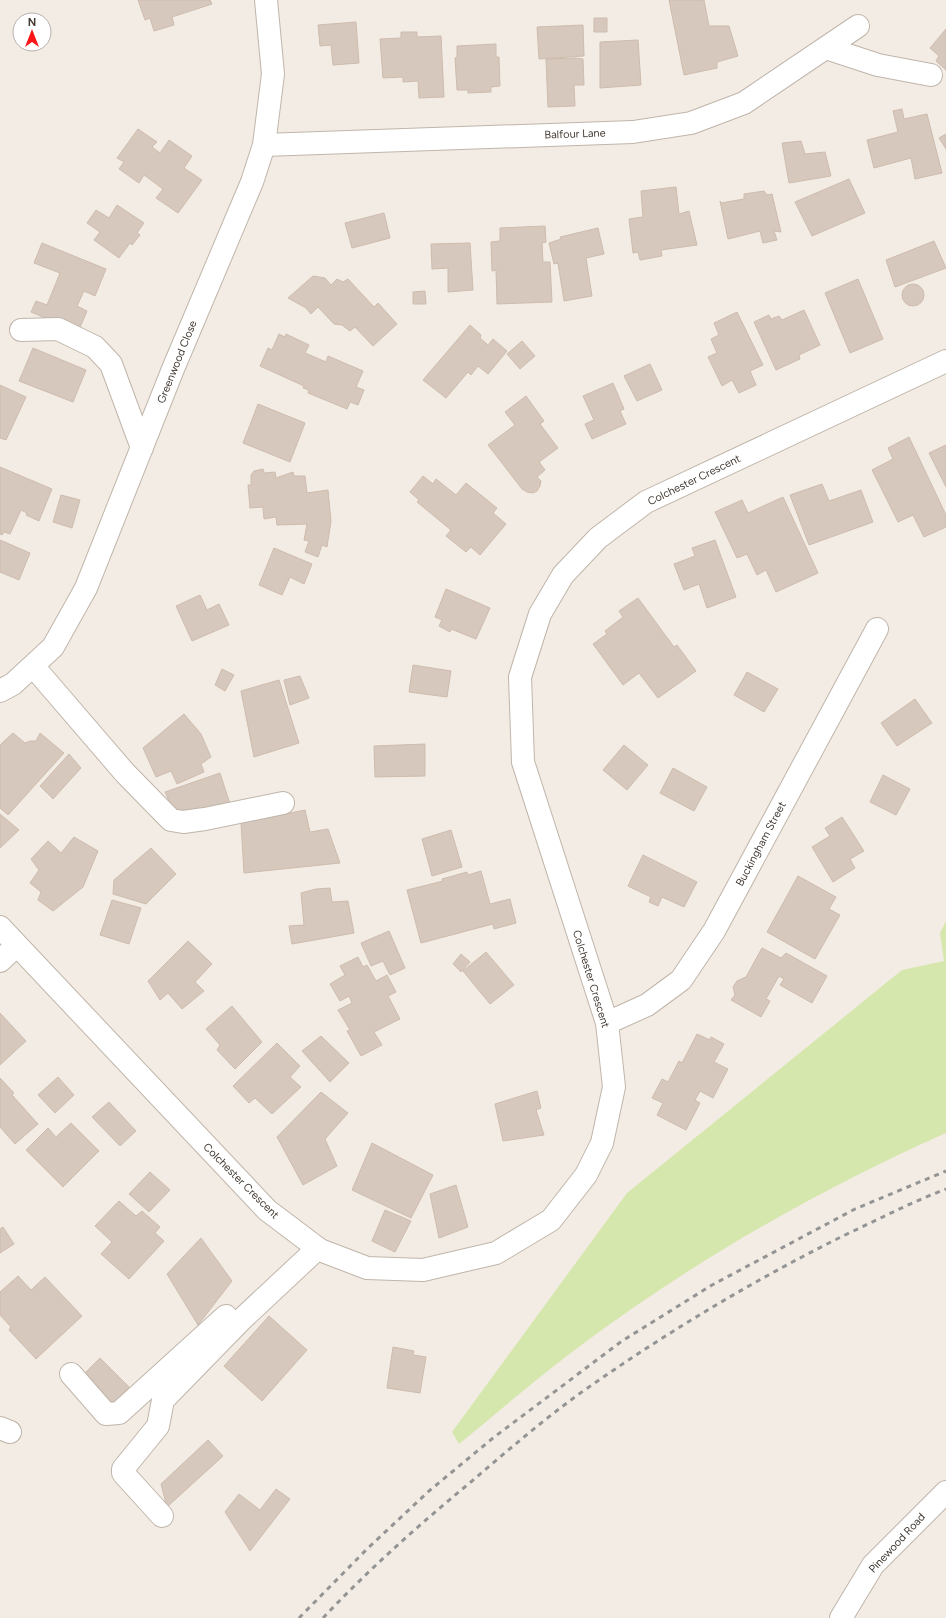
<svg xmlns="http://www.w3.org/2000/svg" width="946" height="1618" font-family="Figtree,sans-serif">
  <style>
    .green { fill: #d6e7ad }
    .building { fill: #d7c8bd; stroke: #cebcad }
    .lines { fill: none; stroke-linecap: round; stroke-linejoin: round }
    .minor-casing { stroke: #c0b5aa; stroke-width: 24 }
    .minor { stroke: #fff; stroke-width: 22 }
    .rail { stroke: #949494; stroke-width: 3; stroke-dasharray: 5 5; stroke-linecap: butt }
    .labels { text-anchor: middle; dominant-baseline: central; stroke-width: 3; stroke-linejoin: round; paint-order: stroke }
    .street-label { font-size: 11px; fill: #443b34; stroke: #fff }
  </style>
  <rect width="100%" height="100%" fill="#f2ece4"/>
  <path class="green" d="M946,921V1133C816,1191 690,1263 576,1349C536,1379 498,1412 459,1444L452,1432L627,1193L902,970L944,961L940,933Z"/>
  <path class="building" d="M138,0H210L212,4L172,17L174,25L154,31L150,18L145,20Z
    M669,0H704L709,26H729L738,56L717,62V68L684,75Z
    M594,18H607V32H594Z
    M356,22L359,63L333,65L331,45L320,46L318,25Z
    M583,25L584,56L539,59L537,27Z
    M946,29V70L936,61L939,56L930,48Z
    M401,32H417V37L441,36L444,97L419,98L418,81L403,82V77L383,78L380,39L401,38Z
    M638,40L641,85L600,88V42Z
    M496,44V57H499L500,86L491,87V92L468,93V90H457L455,58L457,57V46Z
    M575,58L583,59L584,85H574L575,106L548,107L546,59Z
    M902,109L904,119L927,114L942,173L915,179L911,158L874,168L867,140L898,132L893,111Z
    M138,129L157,142L152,147L160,153L169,140L192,156L184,168L202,180L178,213L156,198L163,189L144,175L139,183L119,169L124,162L117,158Z
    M946,134V149L939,138Z
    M801,141L805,154L825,152L831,176L789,183L782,143Z
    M849,179L865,213L812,236L795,202Z
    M676,187L679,214L689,211L697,245L661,250L662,256L640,260L638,252L633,253L629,219L643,217L641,191Z
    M764,191L767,195L772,194L781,232L774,231L777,240L763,243L760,231L728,239L720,201L721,203L744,199V194Z
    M117,205L144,223L137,233L140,235L132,245L130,243L119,258L94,240L100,232L87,223L96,210L109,218Z
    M384,213L390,238L352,248L345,223Z
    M545,226L546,242L542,243L543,262H550L552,302L497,304L496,270L492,271L491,242L500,241V228Z
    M598,228L604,254L586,258L592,296L564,301L558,263L554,264L549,243L561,239L560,237Z
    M934,241L946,268L895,287L886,260Z
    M42,243L106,269L95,296L84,291L77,306L87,311L78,332L31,312L36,301L47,305L60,273L34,263Z
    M470,243L473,290L448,292V268L432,269L431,244Z
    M313,276L325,278L331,285L337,279L343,282L348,279L374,307L378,303L397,324L373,346L355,327L350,331L342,325L334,324L318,307L311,314L306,308L288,298Z
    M858,279L883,339L850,353L825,293Z
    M902 295a11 11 0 1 1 22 0a11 11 0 1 1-22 0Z
    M425,291L426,304H413V292Z
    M804,310L820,345L799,355L800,359L776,370L754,322L769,315L771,319L779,316L782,320Z
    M737,312L763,365L750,371L756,385L739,393L732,380L722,386L708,357L717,353L711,339L719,335L714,323Z
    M470,325L481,335L480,338L488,345L493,339L507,351L488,374L478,366L471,375L468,372L446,398L423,380Z
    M279,334L285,337L286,334L309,345L305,353L326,362L328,356L363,371L356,387L364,390L358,405L350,402L347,409L308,393L309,390L303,388L304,386L260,366L268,348L272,350Z
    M522,341L535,356L520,369L507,354Z
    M33,348L86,370L73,402L19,381Z
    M650,364L662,390L637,401L624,376Z
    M613,383L624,409L620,411L626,424L592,439L585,424L594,420L583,396Z
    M0,385L26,397L6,440L0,438Z
    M526,396L544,421L540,424L558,448L539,462L545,470L537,477L541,481L540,486L537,491L533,493L527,492L522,489L488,445L515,425L505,412Z
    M258,404L305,423L290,462L243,443Z
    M909,437L946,515V527L924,537L913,515L898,522L872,470L893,459L888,448Z
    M946,445V487L929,453Z
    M0,467L52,489L39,521L26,515L27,513L21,510L10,534L4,532L2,535L0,534Z
    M263,469L264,473L275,472L276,478L293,472L294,476H305L307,493L328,490L331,521L327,547L322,545L318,557L305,552L309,541L304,540L307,524L277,525L276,517L264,519L263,507L250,508L248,485H251V475L254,471Z
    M423,476L433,484L436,479L456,495L466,483L497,508L493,513L506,524L480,555L471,547L466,552L446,536L451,530L417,502L419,500L410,492Z
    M822,484L829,501L861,490L873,522L809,545L790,495Z
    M61,495L80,500L72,528L53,522Z
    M783,497L818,573L776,592L766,570L757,575L747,554L737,558L715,512L742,500L748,513Z
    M0,540L30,553L19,580L0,572Z
    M715,540L736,597L707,608L699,584L684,590L674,564L695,556L692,548Z
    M274,548L312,564L304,584L290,577L282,595L259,585Z
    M446,589L490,608L476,639L451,629L450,632L439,626L442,620L435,617Z
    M200,595L207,610L219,604L229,625L192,641L176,606Z
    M638,598L674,647L677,645L696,671L658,698L639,673L623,685L593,644L607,634L605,631L623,617L619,611Z
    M413,665L451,671L447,697L409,692Z
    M222,669L234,675L225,691L215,685Z
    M747,672L778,689L764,712L734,695Z
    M300,676L309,698L290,705L284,680Z
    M279,680L299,743L254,757L241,691Z
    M915,699L932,723L897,746L881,723Z
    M184,714L201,734L211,757L201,764L204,772L177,784L171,771L156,777L143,748Z
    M13,733L25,743L30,741H36L40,733L64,753L8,815L0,808V745Z
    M425,744V776L375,777L374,746Z
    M624,745L648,765L627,790L603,770Z
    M69,754L81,768L53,799L40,786Z
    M673,768L707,787L694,811L660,793Z
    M220,773L230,804L176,816L165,792Z
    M883,775L910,789L896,815L870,802Z
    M305,810L310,832L328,829L340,863L244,873L241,823Z
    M0,814L19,830L0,848Z
    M842,817L864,851L850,859L855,868L833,882L812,847L830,836L825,828Z
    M451,830L462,867L432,876L422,839Z
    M74,837L98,851L83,887L53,911L38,900L41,892L30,883L39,870L31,859L48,841L61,853Z
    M151,848L176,874L146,904L113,894L114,880Z
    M643,855L697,882L684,907L662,897L658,906L649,902L651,897L628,886Z
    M481,871L490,904L510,899L516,923L494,929L493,924L421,943L407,890L443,881L442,879L467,872L468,875Z
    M798,876L836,897L829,909L840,915L815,959L767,932Z
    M330,888L332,902L348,901L354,933L292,944L289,926L304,925L301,893L316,889Z
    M112,900L141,908L129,944L100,935Z
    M389,931L405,968L390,975L383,961L371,966L361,943Z
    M188,941L212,964L195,982L204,991L182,1009L168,993L160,1000L148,981Z
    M762,948L781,958L786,953L827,976L812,1003L780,985L784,979L779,976L766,999L770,1001L761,1017L731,1000L735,995L733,987L737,981L746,977Z
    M486,952L514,985L490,1004L463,971Z
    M461,954L470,962L461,972L453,964Z
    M358,957L363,967L367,965L376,981L387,975L396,992L388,996L400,1019L374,1032L382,1045L361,1056L347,1031L350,1030L338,1010L352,1003L349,996L340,1001L330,984L345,975L340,966Z
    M232,1006L262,1042L235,1069L217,1050L220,1045L206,1029Z
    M0,1013L26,1041L0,1065Z
    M697,1034L710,1040L711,1037L724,1044L714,1062L728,1069L713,1098L700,1091L695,1100L700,1103L686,1130L657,1115L663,1103L652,1098L662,1079L668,1082L679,1061L682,1063Z
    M321,1036L349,1063L330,1082L302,1051Z
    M277,1043L300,1066L290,1077L301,1087L272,1114L255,1098L249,1103L233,1086Z
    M58,1077L74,1095L55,1113L38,1095Z
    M0,1078L14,1093L12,1095L38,1124L15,1144L0,1127Z
    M537,1091L541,1108L536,1110L544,1135L503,1141L495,1104Z
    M321,1092L348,1113L325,1139L337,1166L303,1185L277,1137Z
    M109,1102L136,1131L120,1146L92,1117Z
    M71,1123L99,1151L63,1187L26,1150L48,1128L56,1137Z
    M372,1143L433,1175L411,1218L352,1190Z
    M150,1172L170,1190L149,1212L129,1194Z
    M456,1185L468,1227L439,1238L430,1194Z
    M119,1201L136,1216L142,1211L160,1227L155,1233L164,1241L129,1279L101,1254L112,1242L95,1226Z
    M385,1210L411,1221L395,1252L372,1241Z
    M3,1227L14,1244L0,1253V1229Z
    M201,1238L232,1281L198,1325L167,1274Z
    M18,1276L31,1290L45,1277L82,1316L36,1359L9,1330L11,1327L0,1315V1292Z
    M269,1316L307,1350L262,1401L224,1366Z
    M393,1347L414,1351L413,1355L426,1357L420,1393L387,1388Z
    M100,1358L129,1387L109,1407L80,1378Z
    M208,1440L223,1456L167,1507L161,1484Z
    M276,1489L290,1499L250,1551L225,1512L239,1494L260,1510Z"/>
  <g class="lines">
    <defs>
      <path id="minor" d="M826,48L878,65L931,75
        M264,145L633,132L691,123L744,103L858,26
        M21,330L58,329L95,347L111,364L142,448
        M33,666L125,773L171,820L183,822L205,819L283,803
        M0,691L13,684L53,647L86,588L173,369L252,182L264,145L273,74L266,0
        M0,927L267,1210L320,1250L367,1268L423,1270L496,1253L551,1220L586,1175L602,1143L614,1087L607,1023L523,762L520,677L540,614L563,575L598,538L646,502L946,361
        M0,961L17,945
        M607,1023L647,1005L681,980L714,931L877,629
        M71,1374L106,1414L119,1413L226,1316
        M0,1428L10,1432
        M162,1516L123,1473V1469L158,1426L163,1400L241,1320L317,1249
        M841,1618L873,1565L946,1492"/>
    </defs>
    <use href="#minor" class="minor-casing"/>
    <use href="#minor" class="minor"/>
    <path class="rail" d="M299,1618L367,1549L429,1491L493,1438L622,1341L712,1285L855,1209L946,1171
      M323,1618C369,1569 420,1524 472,1481C507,1451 542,1421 579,1394C664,1334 752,1281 845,1235C879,1219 912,1202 946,1189"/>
  </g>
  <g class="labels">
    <g class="street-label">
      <text transform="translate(575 134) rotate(-2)">Balfour Lane</text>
      <text transform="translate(177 362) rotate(-68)">Greenwood Close</text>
      <text transform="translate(694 480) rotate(-26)">Colchester Crescent</text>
      <text transform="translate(761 844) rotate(-62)">Buckingham Street</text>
      <text transform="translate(591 979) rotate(73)">Colchester Crescent</text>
      <text transform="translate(241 1181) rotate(45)">Colchester Crescent</text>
      <text transform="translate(897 1543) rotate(-47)">Pinewood Road</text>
    </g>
  </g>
  <g transform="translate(32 32)"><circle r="19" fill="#ffffff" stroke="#b4b1ae"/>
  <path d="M0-3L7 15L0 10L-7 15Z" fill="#f91518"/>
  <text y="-6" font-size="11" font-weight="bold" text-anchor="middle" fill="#443b34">N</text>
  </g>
</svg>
